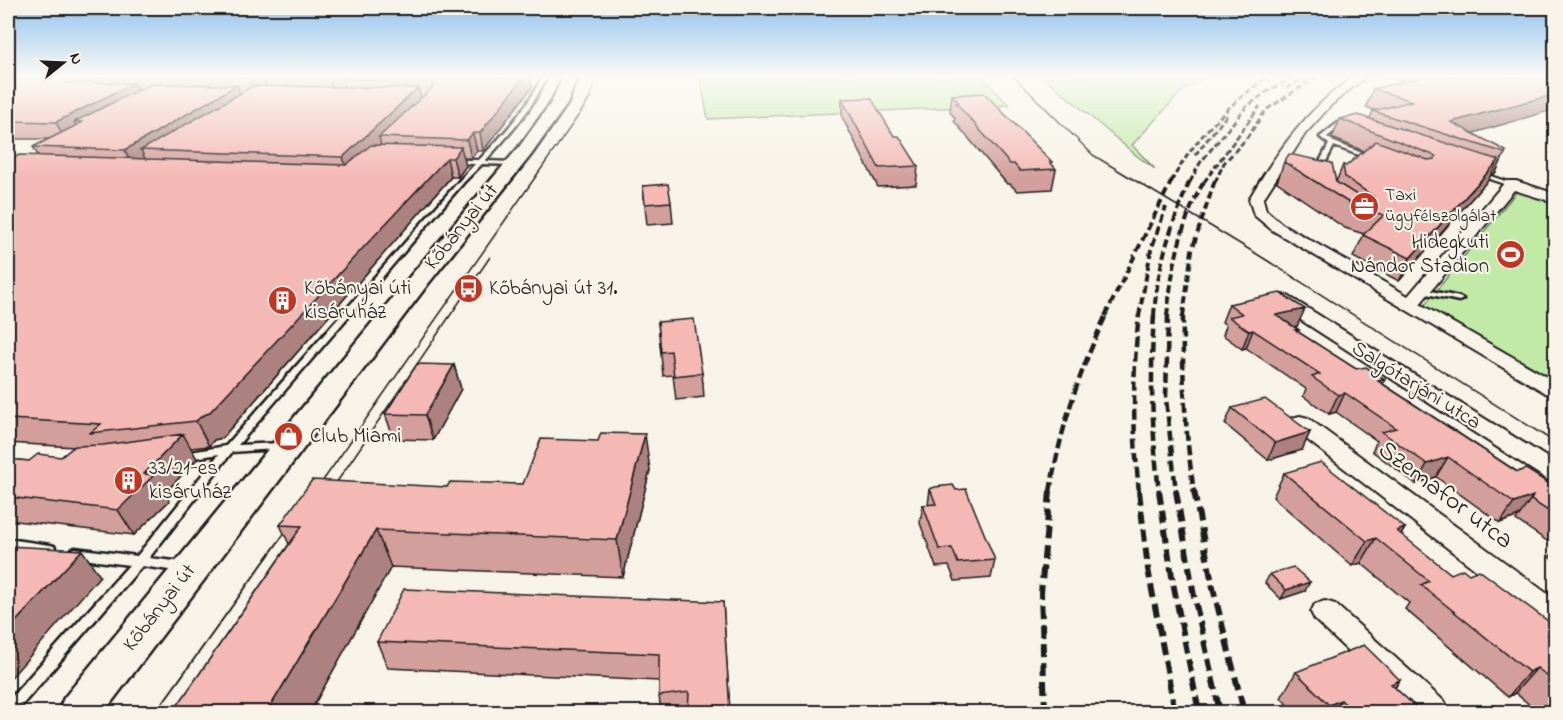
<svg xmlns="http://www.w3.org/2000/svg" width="1563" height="720" font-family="'Indie Flower',sans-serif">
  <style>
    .green { fill: #c0eaa6; stroke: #6e8361; stroke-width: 1.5 }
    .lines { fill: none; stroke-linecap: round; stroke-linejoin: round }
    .lane-casing { stroke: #1c1c1c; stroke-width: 5 }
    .street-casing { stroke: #1c1c1c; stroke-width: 4 }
    .secondary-casing { stroke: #1c1c1c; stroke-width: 5 }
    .lane { fill: #f7f3e8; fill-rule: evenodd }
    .street { fill: #f7f3e8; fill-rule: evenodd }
    .secondary { fill: #f7f3e8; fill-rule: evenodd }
    .tram-far1 { stroke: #1c1c1c; stroke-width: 1.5 }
    .tram { stroke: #1c1c1c; stroke-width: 2 }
    .rail-far3 { stroke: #1c1c1c; stroke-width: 3; stroke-dasharray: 6 3; stroke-linecap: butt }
    .rail-far2 { stroke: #1c1c1c; stroke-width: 4; stroke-dasharray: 8 4; stroke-linecap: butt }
    .rail-far1 { stroke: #1c1c1c; stroke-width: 4.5; stroke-dasharray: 10 4.5; stroke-linecap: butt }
    .rail { stroke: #1c1c1c; stroke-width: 6; stroke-dasharray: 13 6; stroke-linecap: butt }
    .wall { fill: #d29f9c; stroke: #1c1c1c; stroke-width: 1.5 }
    .shaded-wall { fill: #ab827f; stroke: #1c1c1c; stroke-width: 1.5 }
    .building { fill: #f4b9b5; stroke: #1c1c1c; stroke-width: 1.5 }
    .labels { text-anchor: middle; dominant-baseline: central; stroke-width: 4.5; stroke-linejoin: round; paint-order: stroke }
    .far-poi-label { font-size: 18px; fill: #1c1c1c; stroke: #f7f3e8; text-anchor: start }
    .street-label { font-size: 21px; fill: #1c1c1c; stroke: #f7f3e8 }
    .poi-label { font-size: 21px; fill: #1c1c1c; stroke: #f7f3e8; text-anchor: start }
    .near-street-label { font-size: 26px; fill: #1c1c1c; stroke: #f7f3e8 }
  </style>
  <rect width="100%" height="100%" fill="#f7f3e8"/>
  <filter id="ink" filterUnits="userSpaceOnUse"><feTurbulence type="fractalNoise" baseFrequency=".0167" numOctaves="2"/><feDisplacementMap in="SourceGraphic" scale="12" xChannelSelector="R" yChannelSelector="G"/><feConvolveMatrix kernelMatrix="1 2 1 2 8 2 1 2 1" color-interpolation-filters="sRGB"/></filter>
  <g filter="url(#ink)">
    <path class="green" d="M700,77H982L1009,105L708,119Z
      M1044,77H1204L1180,93L1132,145L1155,169L1137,156Z
      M1518,190L1555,204V385L1423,307Z"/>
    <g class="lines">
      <defs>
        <path id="lane" d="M542,77H546C533,109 509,135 485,161L513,162L516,164L515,165L482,164L464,182L238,445L283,443L287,444L288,446L287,448L232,452L149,558L183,562L187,564L189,567L187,570L183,572L142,566L16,712H8V701L129,565L75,558L71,556L69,553L71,550L75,548L137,556L219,454L183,460L179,458L178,456L179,454L226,446L460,180L475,164L454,163L451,161L452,160H479C503,135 527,109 542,77Z
          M1338,123L1351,129L1348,131L1339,127L1327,137L1334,142L1375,158L1370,159L1334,146L1321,171L1316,172L1315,171L1329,144L1320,137Z
          M1478,173H1482L1514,184L1511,186L1478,175Z
          M1419,289H1422L1459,297L1463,299L1459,301L1422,293H1419L1418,291Z
          M8,539L50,545L54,546L56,549L54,552L50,553L8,547Z"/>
        <path id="street" d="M1353,77H1365L1331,105L1305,134L1263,199L1266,210L1282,224L1408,296L1506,181H1516L1556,194V203L1514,190L1420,304L1556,382V397L1549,395L1272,230L1254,215L1249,199C1277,152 1307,109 1353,77Z
          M1282,295L1288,296L1556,463V482L1548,480L1276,304L1273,300L1276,296Z
          M1300,416L1308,418L1556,600V627L1546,624L1292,428L1289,423L1292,418Z
          M1325,601L1335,604L1445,702L1449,712H1413L1315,620L1311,612L1315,604Z"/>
        <path id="secondary" d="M563,77H577L567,104L531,155L428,284L104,712H58L64,698L412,274L519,147L551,103Z"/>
      </defs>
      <use href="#lane" class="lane-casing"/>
      <use href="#street" class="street-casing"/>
      <use href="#secondary" class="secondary-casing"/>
      <use href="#lane" class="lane"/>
      <use href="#street" class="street"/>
      <use href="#secondary" class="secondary"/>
      <path class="tram-far1" d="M1014,77L1093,155L1260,256L1556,443
        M315,492L583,109L590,98L596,77
        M330,492L490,257"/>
      <path class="tram" d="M314,493L316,491
        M328,495L331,491
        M156,712L294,520"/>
      <path class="rail-far3" d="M1287,88L1305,77
        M1195,155L1227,115
        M1171,182C1195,138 1227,106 1267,77
        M1190,182L1200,163L1246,107L1265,93L1293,77
        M1204,182L1260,106
        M1215,182L1224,163L1246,139L1266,110L1316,77"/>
      <path class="rail-far2" d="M1105,316L1172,180
        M1139,316L1151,250L1166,207
        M1154,316C1157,266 1171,226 1190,180
        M1167,316C1172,269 1180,222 1205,180
        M1183,316L1192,250L1215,180"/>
      <path class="rail-far1" d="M1154,315C1150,375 1152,433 1159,492
        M1168,315L1166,399L1176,492
        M1183,315C1182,375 1185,433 1194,492
        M1050,492C1060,430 1079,372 1106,315
        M1139,492C1133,434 1132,373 1139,315"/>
      <path class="rail" d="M1139,491L1148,569L1175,712
        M1159,491L1173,583L1199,712
        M1176,491L1194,596L1220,712
        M1194,491L1213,588L1244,712
        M1045,712L1041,593L1050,491"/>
    </g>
    <path class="wall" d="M8,77H533L531,81L532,87L483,151H477L471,158H464L466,166L458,177H451L222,438L214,440L209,446L190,448L197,459L165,493L169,501L134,535L8,520V459L29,461L61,457L74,447L8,443V161L38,155L33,147L49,139H8Z
      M1384,77H1556L1472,133L1506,151L1496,172L1494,174L1492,173L1488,180L1399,281L1353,257L1364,234L1345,228L1277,182L1284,162L1336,182L1343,165L1346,166L1364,151L1332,138L1340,119L1370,118L1373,111L1374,110L1366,107L1373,89L1406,81Z
      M952,95L1052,162L1051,164L1056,169L1052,189L1017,191L1010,184H1007L954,121L955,118L950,112Z
      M842,99L894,136L918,166L916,185L878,187L842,117Z
      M643,186L671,202L673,223L647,225Z
      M1229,304L1297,326L1295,327L1299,330L1298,332L1356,369L1385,379L1383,384L1556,497V547L1516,520L1519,516L1500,523L1436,477L1416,484L1372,451L1377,441L1336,412L1329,414L1303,396L1306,389L1246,348L1242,349L1223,335L1226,325L1222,322Z
      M658,322L702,373L704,397L676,400L673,375L663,376Z
      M454,365L461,389L433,440L394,439L385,414Z
      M1232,408L1310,432L1302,450L1268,460L1225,424Z
      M650,470L623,577L391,567L310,712H173L289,544L280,525L447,487L523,484Z
      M1284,473L1405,528L1401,535L1451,574H1469L1556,627V634L1552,638L1556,640V712H1539L1515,693L1508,697L1405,609L1409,603L1361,563L1352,566L1273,497Z
      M930,489L995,560L991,578L955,581L949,566L936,567L920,523L923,505H928Z
      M1556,550V562L1549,557Z
      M1270,574L1305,591L1281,599L1265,583Z
      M723,602L730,712H661L659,696V681L388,668L377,642Z
      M1296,672L1400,680L1395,688L1421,712H1295L1281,698Z"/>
    <path class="shaded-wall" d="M63,77H66L73,92L62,79Z
      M249,77H283L264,78L267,87L255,94Z
      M332,77H356L342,79L344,87L334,96L329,79Z
      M524,77H533L531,81L532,87L483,151L480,133Z
      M134,83L141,100L74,122L80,132L65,140L56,122Z
      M237,85L243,102L141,150L146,161L133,169L125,150Z
      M418,88L423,105L379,137L381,145L349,176L343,157Z
      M1556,94V109L1456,138L1451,122Z
      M473,133L477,151L471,158L467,140Z
      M461,147L466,166L458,177L453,158Z
      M1506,151L1496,172L1494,174L1505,153Z
      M447,158L451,177L222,438L214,440L209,446L196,421Z
      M1499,160L1488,180L1399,281L1410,258Z
      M1305,309L1297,326L1269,333L1276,315Z
      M1253,330L1246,348L1242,349L1249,331Z
      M454,365L461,389L433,440L425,415Z
      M1385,379L1376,398L1378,381Z
      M1345,393L1336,412L1329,414L1338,395Z
      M1310,432L1302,450L1268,460L1275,443Z
      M183,434L197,459L165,493L169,501L134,535L118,510L144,474Z
      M645,434L650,470L623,577L617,540Z
      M1448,457L1436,477L1416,484L1427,464Z
      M1556,488L1542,507L1547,491Z
      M1533,496L1519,516L1500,523L1514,503Z
      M1405,528L1391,551L1397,531Z
      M376,530L391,567L310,712H267Z
      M1376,538L1361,563L1352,566L1367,541Z
      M82,550L100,576L8,681V630Z
      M1310,582L1305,591L1281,599L1286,590Z
      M1556,631V634L1538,655L1548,635Z
      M1537,668L1515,693L1508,697L1529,672Z
      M1400,680L1382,706L1391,684Z
      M1341,700L1333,712H1324L1329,705Z"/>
    <path class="building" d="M8,77H63L62,79L67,83H134L56,122L8,121Z
      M267,77H332L329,79L264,78Z
      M344,77H524L480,133H473L467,140L379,137L433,87V82L342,79Z
      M1422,77H1556V94L1451,122L1506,151L1505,153L1373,111L1412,101L1373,89Z
      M150,84L237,85L125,150L33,147L83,122H74Z
      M253,86L418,88L343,157L141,150Z
      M984,93L1052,162H1050L1056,169L1020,171L1014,164H1010L956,103H959L952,95Z
      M871,98L894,136H899L918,166L879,168L842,99Z
      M1358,115L1499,160L1410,258L1363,235L1384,215L1354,206L1284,162L1289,154L1332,163L1336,182L1368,202L1374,200V197L1345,177L1343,165L1346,166L1376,141L1428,160L1434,159L1436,156L1340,119Z
      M371,145L461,147L453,158H447L209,413L202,416L196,421L90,433L101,424L8,419V161L19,155L346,165Z
      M668,184L671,202L645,204L643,186Z
      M1280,293L1305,309L1276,315L1299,330H1295L1356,369L1366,367L1385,379L1378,381L1517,472L1526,469L1556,488L1547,491L1556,497V516L1531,500L1533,496L1514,503L1448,457L1427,464L1382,432L1396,428L1345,393L1338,395L1312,377L1320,374L1253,330L1249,331L1229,317L1242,314L1229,304Z
      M694,319L702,373L674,376L671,351L661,352L658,322Z
      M417,364L454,365L425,415L385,414Z
      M1265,399L1310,432L1275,443L1232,408Z
      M601,433L645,434L617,540L376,530L267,712H173L302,526L280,525L312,480L447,487L450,482L523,484L541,439L598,441Z
      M183,434L144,474L154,475L118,510L8,497V459L29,461L38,454L61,457L75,446L103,445Z
      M1321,462L1405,528L1397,531L1451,574L1463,569L1469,574L1479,570L1556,627V631L1548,635L1556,640V683L1537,668L1529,672L1421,585L1429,581L1376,538L1367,541L1284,473Z
      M953,485L956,490L966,489L995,560L958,563L952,548L939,549L923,505L936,504L930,489L935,487Z
      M8,546L82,550L8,630Z
      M1293,567L1310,582L1286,590L1270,574Z
      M404,589L723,602L730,712H688L689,692L659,696V654L377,642Z
      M1364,645L1400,680L1391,684L1421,712H1353L1341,700L1329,705L1296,672Z
      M365,706L439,711L438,712H362Z"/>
  </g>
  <linearGradient id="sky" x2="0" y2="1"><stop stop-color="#91c2ef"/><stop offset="0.43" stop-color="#fbfaf5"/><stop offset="1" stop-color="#fbfaf5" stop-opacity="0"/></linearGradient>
  <rect width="1563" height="178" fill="url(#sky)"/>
  <defs>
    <symbol id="office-disc" viewBox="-11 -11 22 22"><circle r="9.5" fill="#c8321e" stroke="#f7f3e8"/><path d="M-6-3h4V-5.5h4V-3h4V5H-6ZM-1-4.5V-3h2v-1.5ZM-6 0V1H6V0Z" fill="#fff"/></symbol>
    <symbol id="stadium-disc" viewBox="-11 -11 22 22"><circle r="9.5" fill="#c8321e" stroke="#f7f3e8"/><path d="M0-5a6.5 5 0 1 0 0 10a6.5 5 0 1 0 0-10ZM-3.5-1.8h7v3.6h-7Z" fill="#fff"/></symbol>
    <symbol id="bus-disc" viewBox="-11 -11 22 22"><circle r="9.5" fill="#c8321e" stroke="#f7f3e8"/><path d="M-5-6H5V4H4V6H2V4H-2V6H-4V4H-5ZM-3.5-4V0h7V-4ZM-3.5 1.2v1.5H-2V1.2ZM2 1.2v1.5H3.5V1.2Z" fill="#fff"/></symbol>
    <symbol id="building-disc" viewBox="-11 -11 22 22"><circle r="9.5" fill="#c8321e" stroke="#f7f3e8"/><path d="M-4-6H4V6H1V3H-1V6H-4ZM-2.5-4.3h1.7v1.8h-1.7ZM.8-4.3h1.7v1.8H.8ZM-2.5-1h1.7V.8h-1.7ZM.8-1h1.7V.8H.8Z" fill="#fff"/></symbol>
    <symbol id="shop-disc" viewBox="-11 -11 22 22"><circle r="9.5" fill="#c8321e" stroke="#f7f3e8"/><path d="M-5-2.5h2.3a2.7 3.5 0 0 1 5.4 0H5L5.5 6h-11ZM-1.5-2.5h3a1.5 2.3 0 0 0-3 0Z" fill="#fff"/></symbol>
  </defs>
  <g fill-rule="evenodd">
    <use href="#office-disc" x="1348" y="190" width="33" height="33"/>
    <use href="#stadium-disc" x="1494" y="238" width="33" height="33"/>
    <use href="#bus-disc" x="452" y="272" width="33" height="33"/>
    <use href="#building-disc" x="266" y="284" width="33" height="33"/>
    <use href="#shop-disc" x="272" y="420" width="33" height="33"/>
    <use href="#building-disc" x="112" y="464" width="33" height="33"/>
  </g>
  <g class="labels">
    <g class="far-poi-label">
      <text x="1385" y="196">Taxi<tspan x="1385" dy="21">ügyfélszolgálat</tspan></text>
    </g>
    <g class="street-label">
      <text transform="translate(462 227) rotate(-51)">Kőbányai út</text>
      <text transform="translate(1416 386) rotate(32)">Salgótarjáni utca</text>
      <text transform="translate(160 608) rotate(-52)">Kőbányai út</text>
    </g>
    <g class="poi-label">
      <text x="1489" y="243" text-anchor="end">Hidegkuti<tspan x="1489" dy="24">Nándor Stadion</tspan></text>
      <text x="304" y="289">Kőbányai úti<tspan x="304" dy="24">kisáruház</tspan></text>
      <text x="489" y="289">Kőbányai út 31.</text>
      <text x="310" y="437">Club Miami</text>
      <text x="149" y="469">33/21-es<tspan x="149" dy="24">kisáruház</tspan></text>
    </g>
    <g class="near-street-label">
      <text transform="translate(1445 496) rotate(37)">Szemafor utca</text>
    </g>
  </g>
  <rect width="1563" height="720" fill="none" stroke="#f7f3e8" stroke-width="30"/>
  <rect x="15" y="15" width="1533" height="690" fill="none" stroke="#1c1c1c" stroke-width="2" filter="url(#ink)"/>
  <g transform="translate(63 63) rotate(72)" stroke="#f7f3e8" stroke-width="4.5" paint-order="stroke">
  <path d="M0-4.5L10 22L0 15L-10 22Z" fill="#1c1c1c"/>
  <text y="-9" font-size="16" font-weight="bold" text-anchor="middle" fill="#1c1c1c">N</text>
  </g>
</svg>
